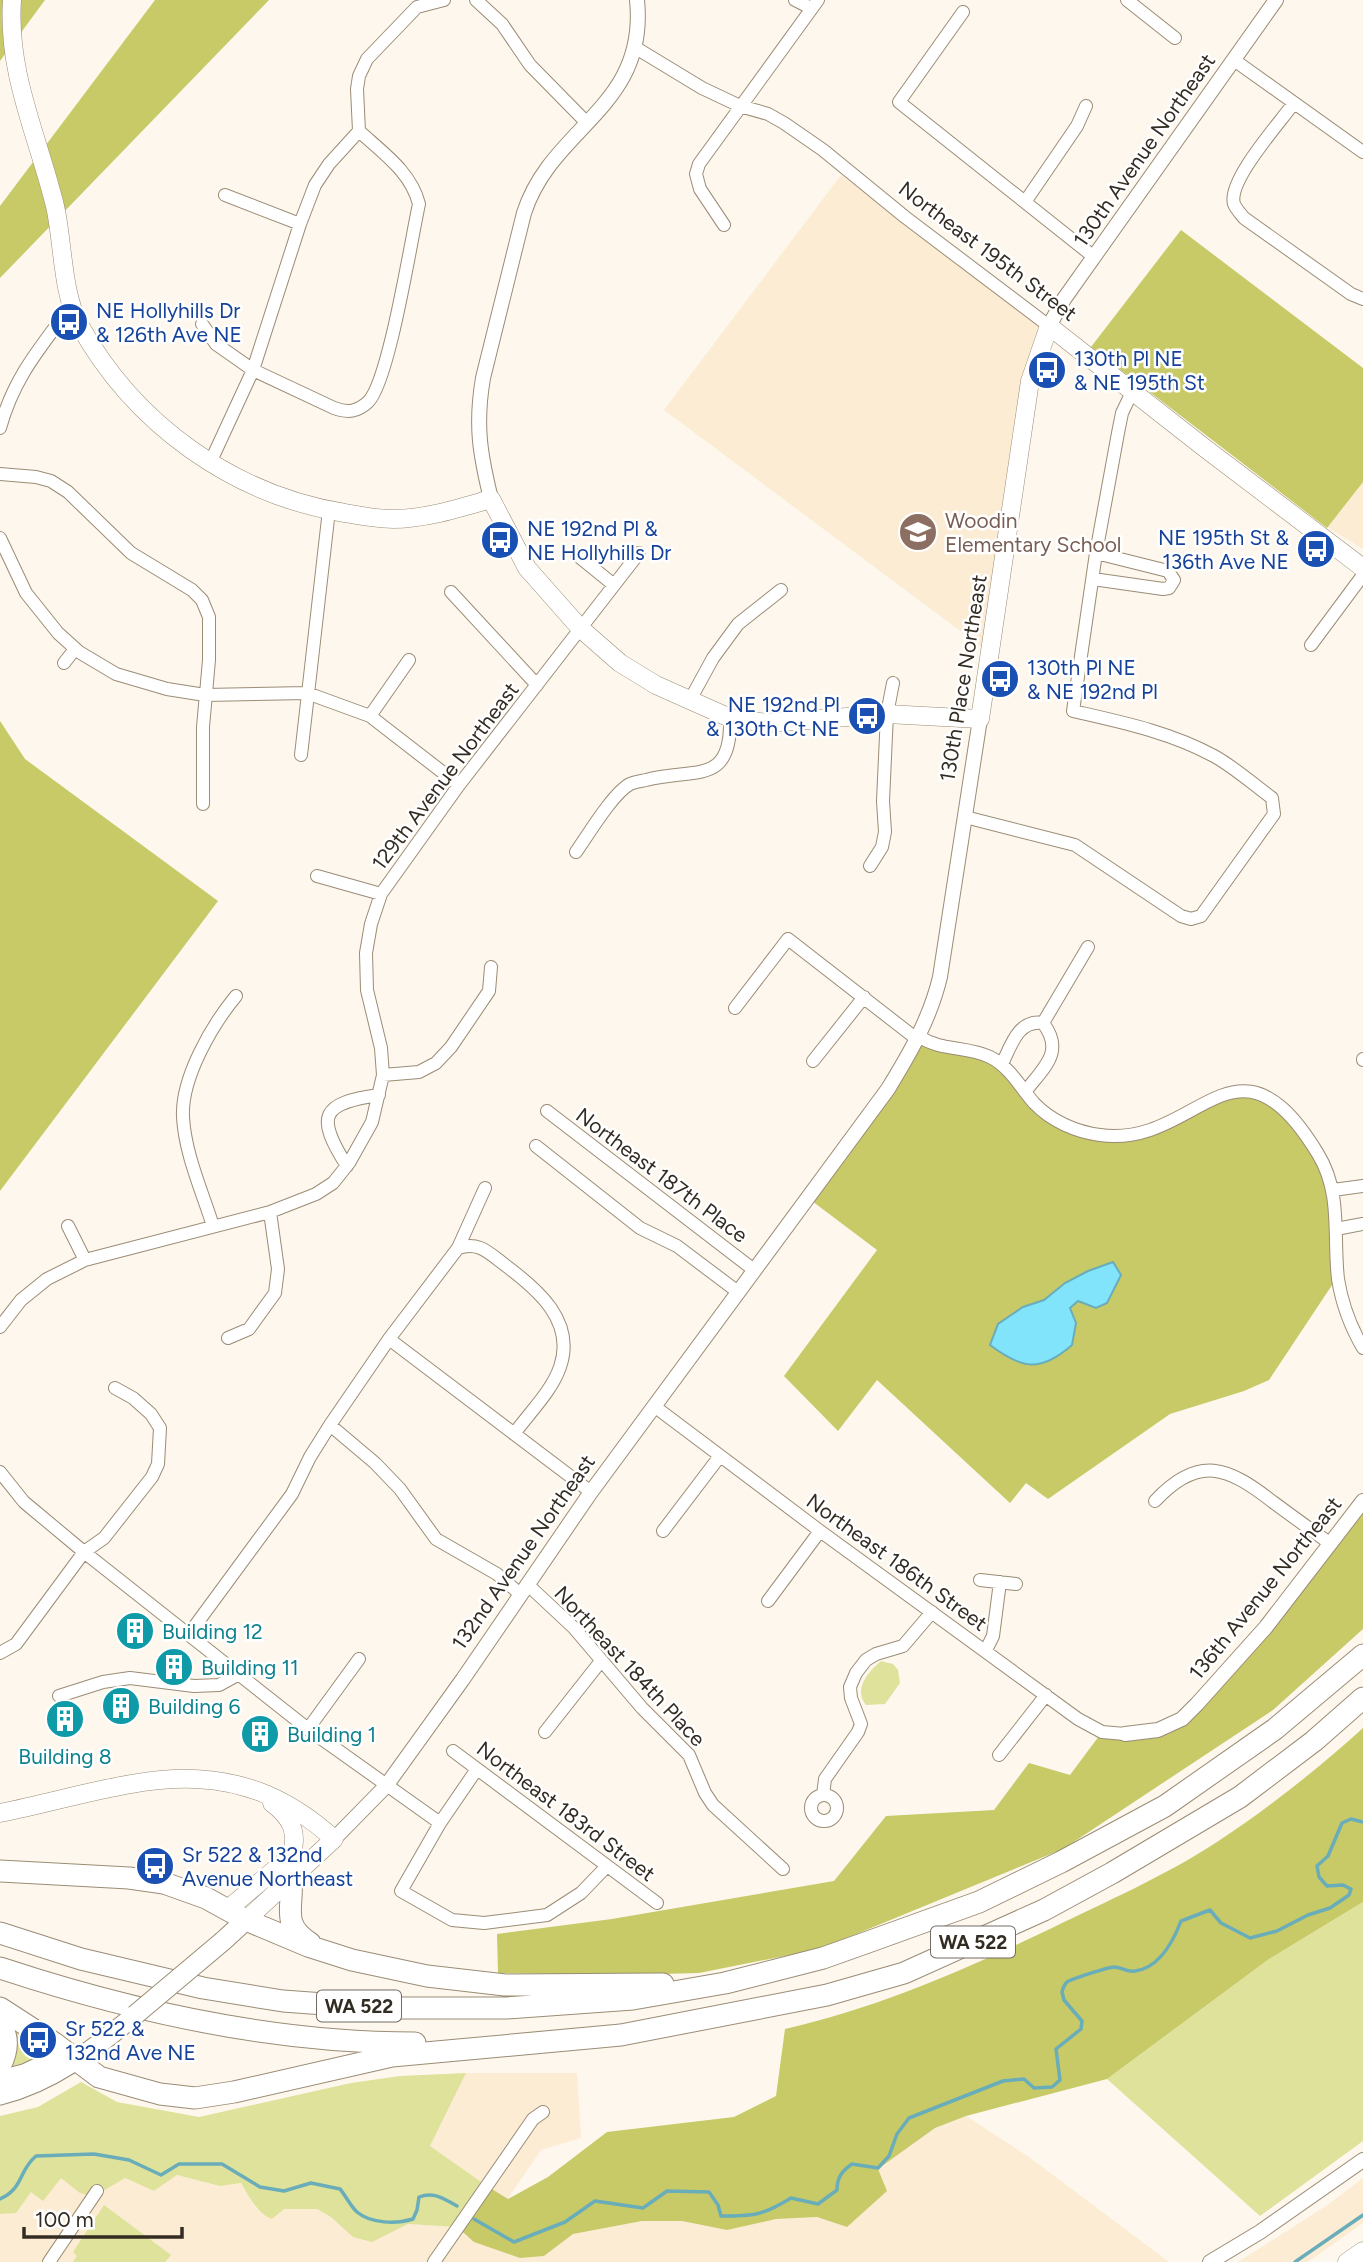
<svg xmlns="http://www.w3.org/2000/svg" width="1363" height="2262" font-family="Figtree,sans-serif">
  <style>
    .built { fill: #fcecd3 }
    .green { fill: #dee29b }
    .forest { fill: #c7ca67 }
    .water { fill: #81e4fa; stroke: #6aadba; stroke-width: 2 }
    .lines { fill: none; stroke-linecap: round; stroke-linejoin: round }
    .stream { stroke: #6aadba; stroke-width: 3.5 }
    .minor-casing { stroke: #9b8c75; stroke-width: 14 }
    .tertiary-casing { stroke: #9b8c75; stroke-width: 16 }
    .secondary-casing { stroke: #9b8c75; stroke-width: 19 }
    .primary-casing { stroke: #9b8c75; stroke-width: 21 }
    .motorway-casing { stroke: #9b8c75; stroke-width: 23 }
    .minor { stroke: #fff; stroke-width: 12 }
    .tertiary { stroke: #fff; stroke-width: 14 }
    .secondary { stroke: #fff; stroke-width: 18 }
    .primary { stroke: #fff; stroke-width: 19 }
    .motorway { stroke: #fff; stroke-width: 21 }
    .primary-bridge-casing { stroke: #9b8c75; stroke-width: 21; stroke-linecap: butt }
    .primary-bridge { stroke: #fff; stroke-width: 19 }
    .labels { text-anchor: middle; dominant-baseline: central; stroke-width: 5; stroke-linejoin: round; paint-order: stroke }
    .shield { fill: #fff; stroke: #706b65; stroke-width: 2 }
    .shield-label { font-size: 19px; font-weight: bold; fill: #332c23 }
    .street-label { font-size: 21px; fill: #332c23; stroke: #fff }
    .transit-label { font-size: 21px; fill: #164399; stroke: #fff; text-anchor: start }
    .education-label { font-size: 21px; fill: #785e54; stroke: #fff; text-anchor: start }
    .culture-label { font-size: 21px; fill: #0d838f; stroke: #fff; text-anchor: start }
  </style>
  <rect width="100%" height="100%" fill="#fdf7ed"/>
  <path class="built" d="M841,175L1049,326L991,654L664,410Z
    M1363,443V549L1315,520Z
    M466,2073H577L581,2138L541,2150L507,2200L430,2146Z
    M966,2116L1029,2157L1169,2262H0V2214L16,2212L31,2192L61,2178H125L154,2191L177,2175L220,2186L241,2183L255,2207L263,2214L284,2209H317L331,2217L390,2233L408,2224L457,2227L465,2235L520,2258L544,2256L573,2234L642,2221H682L727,2230L776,2219L817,2217L847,2227L877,2170L935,2128Z
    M1363,2178V2223L1308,2262H1238L1326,2206Z"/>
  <path class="green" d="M881,1661L893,1664L898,1670L900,1683L885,1704L866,1705C853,1689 868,1672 881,1661Z
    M1363,1902V2141L1260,2216L1107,2079L1269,1959Z
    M14,2031L36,2044L38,2052L35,2057L37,2061L7,2073Z
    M466,2073L430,2146L487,2186L457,2227L408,2224L372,2242L353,2237L331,2217L317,2209H284L272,2219C256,2212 250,2198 241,2183L220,2186L177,2175L154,2191L125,2178L93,2197L80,2193L61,2178L43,2201L31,2192L16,2213L0,2214V2116L38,2107L81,2082L117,2102L199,2117L351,2083L400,2076Z
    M104,2205L171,2255L165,2262H73L77,2256L73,2252Z"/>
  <path class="forest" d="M0,0H45L0,61Z
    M155,0H269L0,278V206Z
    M1181,230L1363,368V482L1327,528L1091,347Z
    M0,721L25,759L218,901L0,1191Z
    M918,1040L989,1057L1045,1113L1117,1136L1230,1093L1267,1096L1328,1173L1338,1276L1269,1380L1244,1391L1170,1414L1048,1499L1026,1483L1010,1503L877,1380L838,1431L784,1376L877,1250L808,1198Z
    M1363,1500V1629L1273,1710L1063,1849L820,1949L699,1973L620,1975L498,1973L497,1934L612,1919L834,1881L886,1816L994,1810L1029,1763L1070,1775L1102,1732L1125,1734L1182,1719Z
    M1363,1728V1902L1269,1959L1107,2079L966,2116L935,2128L878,2169L887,2191L847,2227L817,2217L776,2219L727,2230L682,2221H642L573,2234L544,2256L520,2258L474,2242L457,2227L487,2186L508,2199L548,2177L607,2132L734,2117L776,2096L785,2029C881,2007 964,1970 1052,1928C1105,1902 1167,1875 1217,1842C1267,1809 1318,1769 1363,1728Z"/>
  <path class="water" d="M1113,1262L1121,1275L1107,1303L1096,1308L1078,1301L1070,1308L1076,1323L1072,1345C1040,1373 1022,1369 990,1345L998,1324L1023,1307L1044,1300L1065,1283L1088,1271Z"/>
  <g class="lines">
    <path class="stream" d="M0,2199C24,2188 18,2171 36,2156L94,2154L129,2160L161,2175L179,2164H222L260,2187L284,2191L311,2183L340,2189C346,2196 351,2207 357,2212C371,2224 397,2224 413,2219L417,2210L419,2197C434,2191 444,2199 457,2206
      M474,2219L514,2242L565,2222L595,2201L643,2208L667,2191L709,2192L718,2205L721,2216C753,2216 762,2216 791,2198L818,2204L837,2190C837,2177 842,2171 852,2164L878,2168L889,2156L897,2134L909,2118L1003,2081L1024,2079L1034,2088L1052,2087L1060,2080L1056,2049L1081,2029L1082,2021L1064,2000L1062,1992C1063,1988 1064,1985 1067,1982C1071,1979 1109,1967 1114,1967C1121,1967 1128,1973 1135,1971C1159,1968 1173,1942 1181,1921L1210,1910L1221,1923L1250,1938L1277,1931L1308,1915L1330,1908L1349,1895L1351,1889L1343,1885L1327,1886L1319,1877L1317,1866L1328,1856L1342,1823L1351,1819L1363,1822
      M1295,2262L1363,2215"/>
    <defs>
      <path id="minor" d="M476,0L502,24L530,65L587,123
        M795,0L811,8
        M1127,0L1175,38
        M963,12L899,102L1094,257
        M636,48L702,88L740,106L768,114L784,123L823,150L905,217L1049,326
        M1234,60L1363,152
        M1293,104C1279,124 1227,181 1234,204C1236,209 1241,214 1244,218L1351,294L1363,299
        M225,195L300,224
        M1025,202L1077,126L1086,106
        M724,225L700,189L696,174L699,164L818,0
        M202,324L216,344L253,370L334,408C348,413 357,412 368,402C389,382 411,240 419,204C411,172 383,153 359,131
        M0,428C14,377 40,348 71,306
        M210,463L253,370L300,224L315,185L329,164L359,131L357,89L359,76L367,59L417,7L444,0
        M0,474L36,477L51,481L68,492L131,553L192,590L202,600L209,617V660L203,727V804
        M0,538L26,593L58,633L79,652L116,674L167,689L205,695L307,693L370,716L459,785
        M577,555L614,585
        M1093,579L1163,589L1169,588L1174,580L1168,571L1096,553
        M451,592L537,685
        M1311,645L1363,575
        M64,663L75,649
        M690,700L713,658L738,624L781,590
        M370,716L409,660
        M301,755L329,510
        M965,817L1075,845L1181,916L1191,919L1201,916L1274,814L1272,798C1253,784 1234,767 1214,756C1170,732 1121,722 1073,711L1096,553L1118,433L1122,413L1132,392
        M576,852C588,835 613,793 630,784C634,782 641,781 646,780C694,767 732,787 730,718
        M870,866L882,847L885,832L883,801L887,714L893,683
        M317,876L381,894
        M735,1008L788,939L918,1040
        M920,1037C941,1051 967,1046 990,1057C1010,1067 1020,1087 1034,1103C1051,1121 1076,1132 1100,1135C1198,1149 1235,1017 1318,1154C1342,1193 1333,1236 1338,1279C1342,1304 1350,1326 1363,1348
        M1363,1059V1060
        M813,1061L864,997
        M1002,1064C1011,1046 1018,1019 1043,1023L1088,947
        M383,1075L419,1072L436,1063L451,1047L489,991L491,967
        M1025,1092C1044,1067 1065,1052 1043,1023
        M547,1111L754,1270
        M536,1146L640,1228L677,1246L738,1292
        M347,1166C315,1116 321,1103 379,1095
        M1333,1190L1363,1186
        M68,1226L85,1260
        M213,1226C202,1191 185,1154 183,1117C181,1078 212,1025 236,996
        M1336,1229L1363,1224
        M458,1248C479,1241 489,1253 505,1265C537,1289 576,1321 560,1367C552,1391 529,1413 514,1434
        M0,1327L21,1300L47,1279L85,1260L270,1212L316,1194L333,1183L349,1163L372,1122L383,1075L381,1048L367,990L366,953L371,924L381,894L459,785L639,553
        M228,1338L249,1329L275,1293L278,1269L270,1212
        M389,1339L591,1492
        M654,1406L820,1531L1078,1719L1102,1732L1125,1734
        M330,1425L375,1463L400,1489L436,1539L497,1574L520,1594
        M0,1472L24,1502L84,1552L308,1729L440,1823
        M1155,1501C1199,1454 1228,1467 1273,1502C1292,1516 1311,1530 1331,1544
        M663,1531L720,1456
        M980,1580L1016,1584
        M527,1584L574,1628L642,1708L689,1755L705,1793L713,1805L783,1869
        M768,1601L820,1531
        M189,1634L292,1494L310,1457L330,1425L389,1339L458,1248L485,1188
        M986,1650L993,1636L1000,1582
        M0,1653L16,1644L84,1552L104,1538L152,1477L158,1464L160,1428L151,1414L133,1398L115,1388
        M59,1696L103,1682L130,1678L194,1686L219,1685L239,1674
        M308,1729L359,1659
        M545,1732L601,1661
        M453,1751L657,1903
        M999,1755L1046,1695
        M477,1769L440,1823L401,1891L452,1920L484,1923L547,1915L581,1893L607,1866
        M823,1795L825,1779L858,1732L861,1724L851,1698L850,1687L856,1673L866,1660L876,1654L903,1646L932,1612
        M811 1808a13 13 0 1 1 26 0a13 13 0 1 1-26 0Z
        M49,2262L97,2191
        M434,2262L533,2119L543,2112"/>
      <path id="tertiary" d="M1049,326L1064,299L1276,0
        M491,499C480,454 475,425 483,378L524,213C552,126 648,108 637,0
        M1125,1734L1158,1730L1182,1719L1197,1704L1266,1627L1363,1501
        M334,1839L386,1786L463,1679L591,1492L888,1089C910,1053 930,1019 940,977L980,719
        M1210,2262L1260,2232L1363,2160"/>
      <path id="secondary" d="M12,0C7,74 38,136 55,206C63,241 62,293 79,324C134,424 233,495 345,513C361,516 377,519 393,519C425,519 459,508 491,499L527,568L580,628L620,663L656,685L730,718L768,723L887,714L980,719L1030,381L1049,326L1206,449L1363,568
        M0,1813C127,1787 224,1740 334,1839L246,1920
        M228,1909L291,1856C299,1833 291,1817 272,1803
        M1347,2262L1363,2251"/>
      <path id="primary" d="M223,1941L246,1920
        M0,2080L24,2074L54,2060L76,2059
        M0,2095C53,2082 94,2049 135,2015"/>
      <path id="motorway" d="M0,1871L129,1878L164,1883L206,1898L246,1920L308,1946L352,1960L427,1976L505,1985L663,1984
        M291,1878C294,1907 280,1924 310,1943
        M0,1933L81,1959L203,1988L283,2001L379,2008H506L633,1999L725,1983L823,1958L868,1942L979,1902L1061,1862L1165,1806L1275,1729L1363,1655
        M0,1968C133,2012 274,2043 415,2043
        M0,2008L54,2043L99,2077L160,2094L195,2098L234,2092L392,2056L621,2035L827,1995L904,1973L1044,1910L1112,1873L1240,1797L1314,1741L1363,1698
        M0,2023C9,2037 8,2051 0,2066"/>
    </defs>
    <use href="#minor" class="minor-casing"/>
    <use href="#tertiary" class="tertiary-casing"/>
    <use href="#secondary" class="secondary-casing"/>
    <use href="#primary" class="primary-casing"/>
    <use href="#motorway" class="motorway-casing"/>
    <use href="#minor" class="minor"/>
    <use href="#tertiary" class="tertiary"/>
    <use href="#secondary" class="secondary"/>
    <use href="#primary" class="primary"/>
    <use href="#motorway" class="motorway"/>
    <defs>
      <path id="primary-bridge" d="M135,2015L223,1941"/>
    </defs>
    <use href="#primary-bridge" class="primary-bridge-casing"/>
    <use href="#primary-bridge" class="primary-bridge"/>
  </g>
  <defs>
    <symbol id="bus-disc" viewBox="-11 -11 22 22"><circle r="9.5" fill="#1a4fb4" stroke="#fff"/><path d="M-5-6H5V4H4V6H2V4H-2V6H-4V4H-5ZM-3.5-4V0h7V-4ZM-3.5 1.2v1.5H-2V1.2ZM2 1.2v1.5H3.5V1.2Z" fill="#fff"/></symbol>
    <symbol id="school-disc" viewBox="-11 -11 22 22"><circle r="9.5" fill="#8d6e63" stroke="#fff"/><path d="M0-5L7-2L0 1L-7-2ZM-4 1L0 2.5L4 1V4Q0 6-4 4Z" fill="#fff"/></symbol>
    <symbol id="building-disc" viewBox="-11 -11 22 22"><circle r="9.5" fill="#0f9aa8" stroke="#fff"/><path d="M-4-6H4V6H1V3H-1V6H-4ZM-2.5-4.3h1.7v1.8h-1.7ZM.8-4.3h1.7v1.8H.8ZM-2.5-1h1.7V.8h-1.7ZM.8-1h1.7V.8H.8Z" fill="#fff"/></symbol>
  </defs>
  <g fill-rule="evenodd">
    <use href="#bus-disc" x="47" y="300" width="44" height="44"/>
    <use href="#bus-disc" x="1025" y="348" width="44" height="44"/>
    <use href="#school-disc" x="896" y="510" width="44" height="44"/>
    <use href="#bus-disc" x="478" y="518" width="44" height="44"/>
    <use href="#bus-disc" x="1294" y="527" width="44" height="44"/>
    <use href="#bus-disc" x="978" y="657" width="44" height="44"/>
    <use href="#bus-disc" x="845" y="694" width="44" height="44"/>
    <use href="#building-disc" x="113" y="1609" width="44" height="44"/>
    <use href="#building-disc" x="152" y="1645" width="44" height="44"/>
    <use href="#building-disc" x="99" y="1684" width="44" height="44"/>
    <use href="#building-disc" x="43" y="1697" width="44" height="44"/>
    <use href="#building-disc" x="238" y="1712" width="44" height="44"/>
    <use href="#bus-disc" x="133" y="1844" width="44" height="44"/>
    <use href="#bus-disc" x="16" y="2018" width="44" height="44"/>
  </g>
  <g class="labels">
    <g class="shield">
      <rect x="931" y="1926.5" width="84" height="31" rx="5"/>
      <rect x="317" y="1990.5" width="84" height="31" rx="5"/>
    </g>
    <g class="shield-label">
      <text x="973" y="1942">WA 522</text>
      <text x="359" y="2006">WA 522</text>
    </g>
    <g class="street-label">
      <text transform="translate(1144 150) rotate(-55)">130th Avenue Northeast</text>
      <text transform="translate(988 251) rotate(37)">Northeast 195th Street</text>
      <text transform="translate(963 678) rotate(-81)">130th Place Northeast</text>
      <text transform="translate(445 776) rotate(-53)">129th Avenue Northeast</text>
      <text transform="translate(662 1175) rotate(37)">Northeast 187th Place</text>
      <text transform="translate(523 1552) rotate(-55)">132nd Avenue Northeast</text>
      <text transform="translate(897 1562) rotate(36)">Northeast 186th Street</text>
      <text transform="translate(1265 1588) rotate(-51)">136th Avenue Northeast</text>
      <text transform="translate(630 1666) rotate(47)">Northeast 184th Place</text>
      <text transform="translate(566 1811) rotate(37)">Northeast 183rd Street</text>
    </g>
    <g class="transit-label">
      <text x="96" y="310">NE Hollyhills Dr<tspan x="96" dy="24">&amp; 126th Ave NE</tspan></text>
      <text x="1074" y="358">130th Pl NE<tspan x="1074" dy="24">&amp; NE 195th St</tspan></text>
      <text x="527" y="528">NE 192nd Pl &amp;<tspan x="527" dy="24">NE Hollyhills Dr</tspan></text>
      <text x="1289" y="537" text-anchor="end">NE 195th St &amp;<tspan x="1289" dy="24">136th Ave NE</tspan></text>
      <text x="1027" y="667">130th Pl NE<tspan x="1027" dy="24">&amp; NE 192nd Pl</tspan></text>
      <text x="840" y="704" text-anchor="end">NE 192nd Pl<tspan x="840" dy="24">&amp; 130th Ct NE</tspan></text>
      <text x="182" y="1854">Sr 522 &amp; 132nd<tspan x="182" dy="24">Avenue Northeast</tspan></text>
      <text x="65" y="2028">Sr 522 &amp;<tspan x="65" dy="24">132nd Ave NE</tspan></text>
    </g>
    <g class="education-label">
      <text x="945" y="520">Woodin<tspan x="945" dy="24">Elementary School</tspan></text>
    </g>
    <g class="culture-label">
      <text x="162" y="1631">Building 12</text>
      <text x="201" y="1667">Building 11</text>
      <text x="148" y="1706">Building 6</text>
      <text x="287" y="1734">Building 1</text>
      <text x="65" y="1756" text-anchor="middle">Building 8</text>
    </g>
  </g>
  <path d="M24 2227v10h158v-10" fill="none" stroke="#332c23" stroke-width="3.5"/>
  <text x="35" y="2227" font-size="21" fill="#332c23" stroke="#ffffff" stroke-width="5" paint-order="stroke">100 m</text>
</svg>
